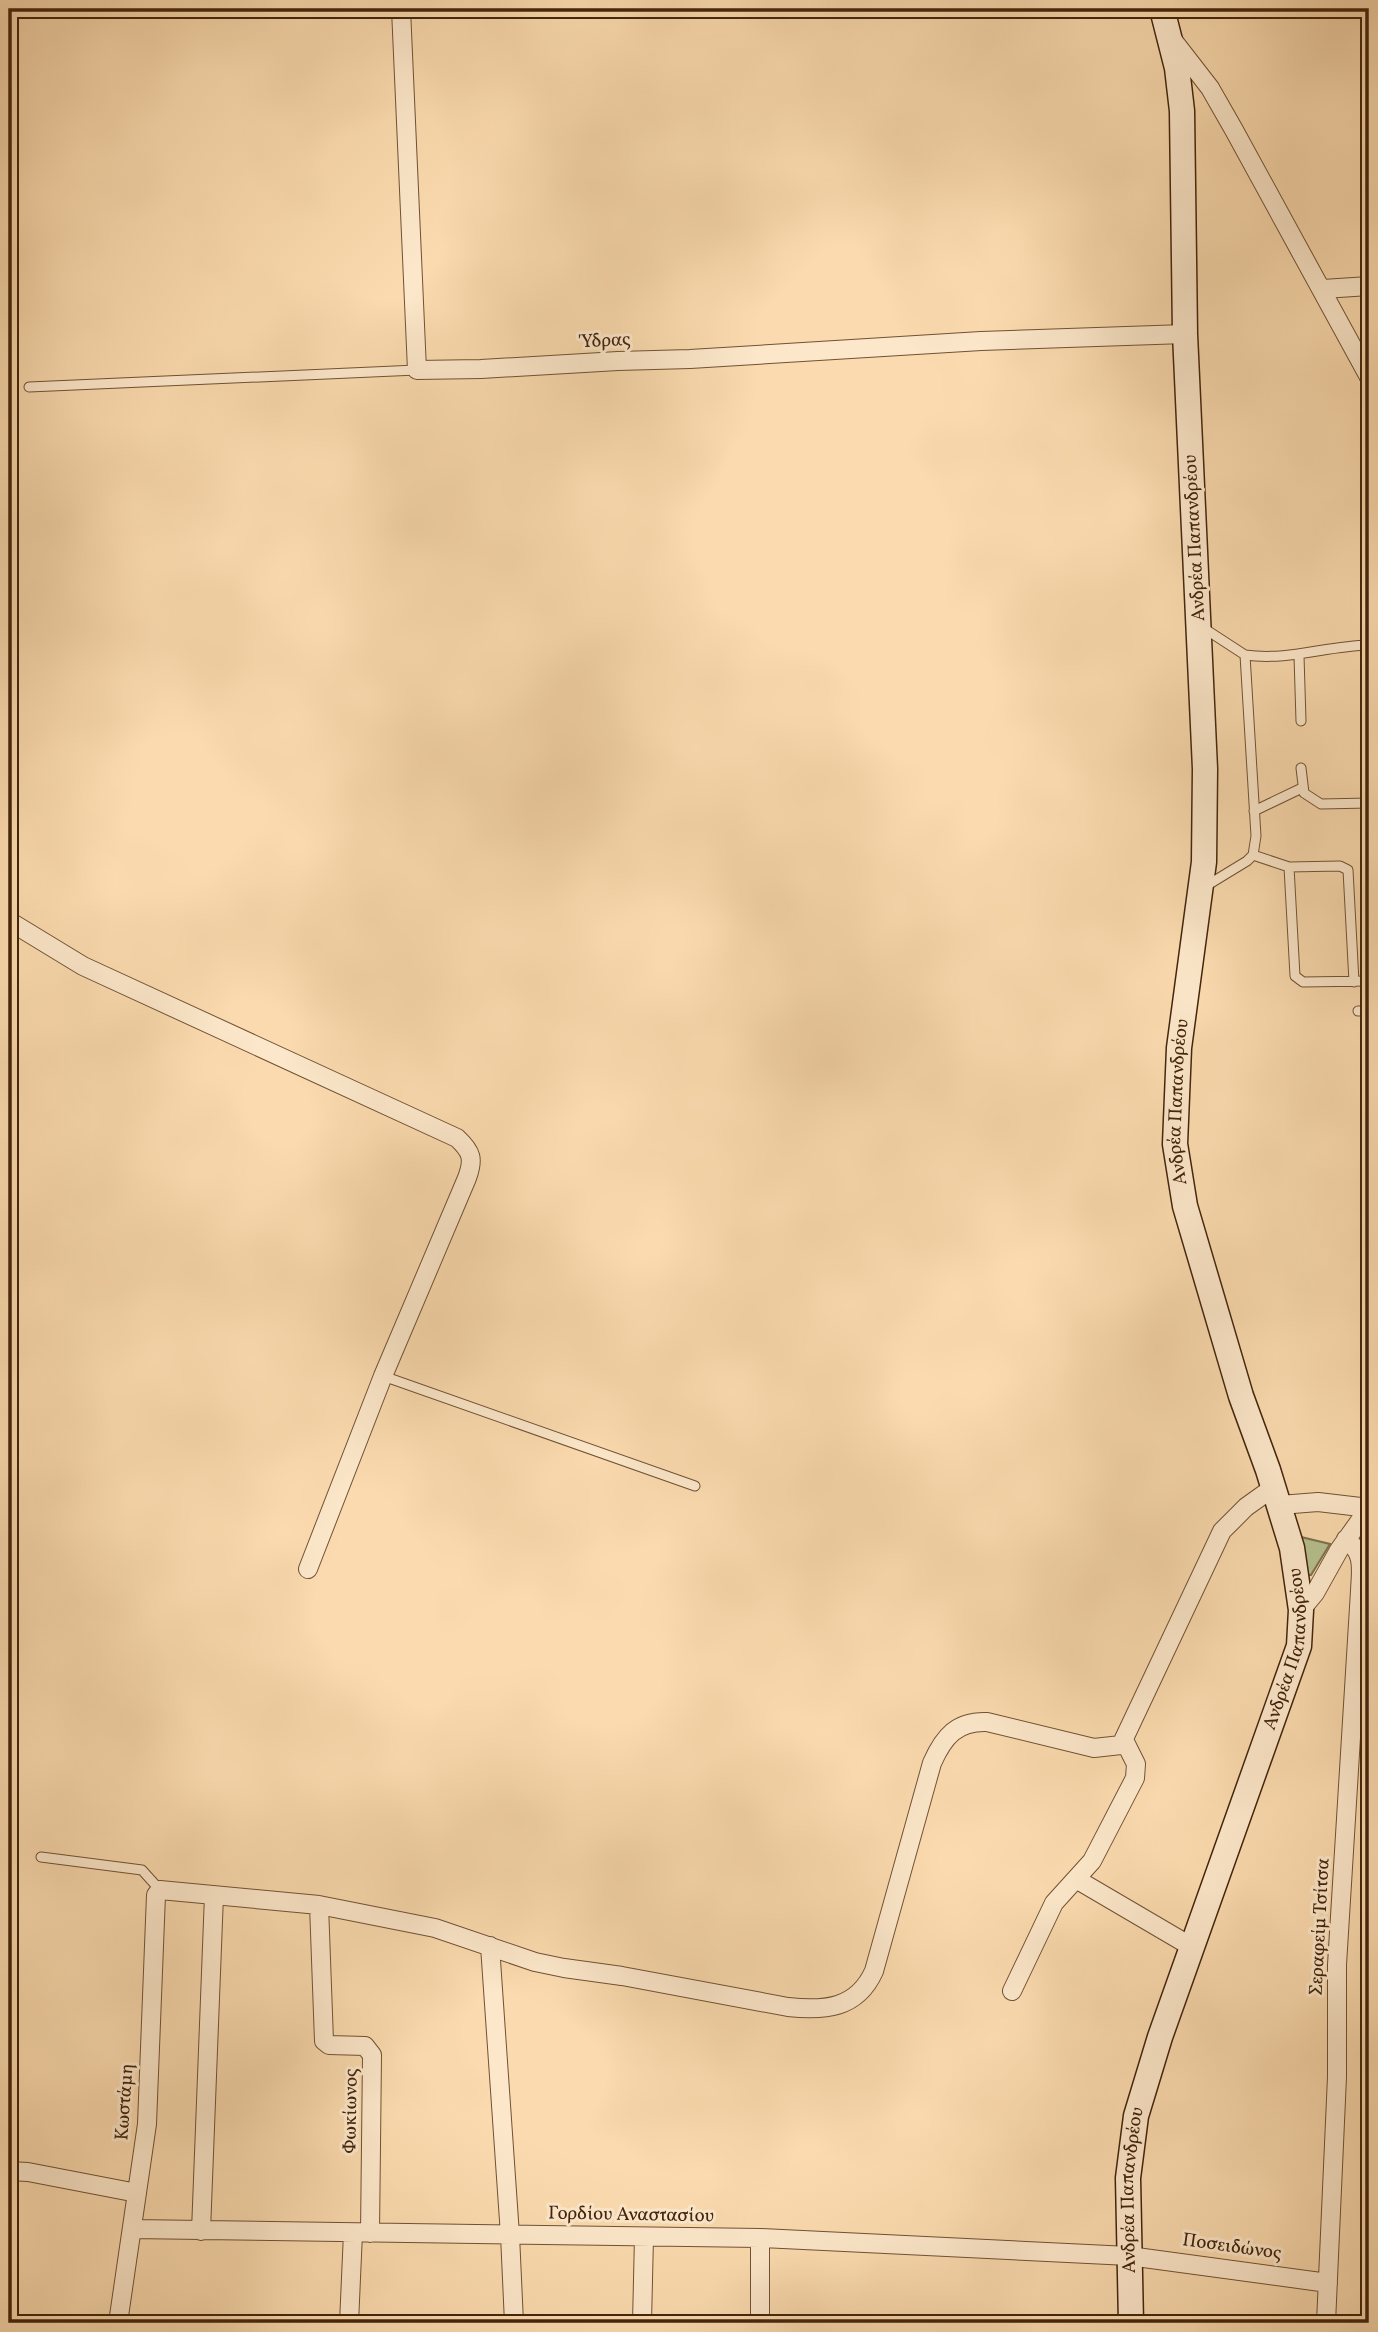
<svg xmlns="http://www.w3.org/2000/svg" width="1378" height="2332" font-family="Vollkorn,serif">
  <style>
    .green { fill: #b7c18f; stroke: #7d734e; stroke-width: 2 }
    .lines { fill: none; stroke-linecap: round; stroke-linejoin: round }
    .service-casing { stroke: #715234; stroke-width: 11 }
    .minor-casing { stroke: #715234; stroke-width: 20 }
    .secondary-casing { stroke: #43250c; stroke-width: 27 }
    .service { stroke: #fce7ca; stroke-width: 9 }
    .minor { stroke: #fce7ca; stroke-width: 18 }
    .secondary { stroke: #fce7ca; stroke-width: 24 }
    .labels { text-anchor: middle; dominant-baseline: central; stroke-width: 6; stroke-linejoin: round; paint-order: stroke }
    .street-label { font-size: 19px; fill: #43250c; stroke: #fce7ca }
  </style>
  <rect width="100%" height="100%" fill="#fadaae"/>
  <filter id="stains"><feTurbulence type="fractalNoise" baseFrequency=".00286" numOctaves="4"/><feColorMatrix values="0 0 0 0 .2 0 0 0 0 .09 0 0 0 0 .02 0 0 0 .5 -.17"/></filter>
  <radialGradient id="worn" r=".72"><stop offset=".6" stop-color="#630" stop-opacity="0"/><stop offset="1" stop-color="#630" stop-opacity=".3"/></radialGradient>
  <path class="green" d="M1297,1536L1330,1544L1311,1575H1304Z"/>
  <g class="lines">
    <defs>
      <path id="service" d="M29,387L417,370
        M1202,627L1245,655L1256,836L1253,855L1247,861L1206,886
        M1245,655C1290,661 1325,646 1369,645
        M1299,656L1301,721
        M1301,768L1304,793L1321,804L1369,803
        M1254,811L1302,788
        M1253,855L1289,867L1340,866L1348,870L1354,982
        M1289,867L1295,976L1303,982L1369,981
        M1358,1011H1369
        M383,1376L695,1486
        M41,1857L142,1870L160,1890"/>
      <path id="minor" d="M401,9L417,370L481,369L618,361L690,359L981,341L1185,334
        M1172,39L1210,88L1234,130L1369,377
        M1323,289L1369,286
        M9,921L83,966L457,1138C472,1152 474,1159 467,1178L383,1376L308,1569
        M1280,1505L1318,1502L1369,1508
        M1301,1610L1315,1593L1339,1550L1369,1508
        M1076,1879L1192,1947
        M319,1905L324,2041L329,2045L365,2046L372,2055L370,2233
        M490,1946L510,2235L514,2323
        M1012,1991L1054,1903L1092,1861L1135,1778L1136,1764L1124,1740
        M9,2171L28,2172L137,2193
        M132,2229L760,2238L1129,2256L1328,2283
        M201,2231L214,1895
        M118,2323L147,2124L156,1895L160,1890L319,1905L435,1928L535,1962L564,1968L622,1976L788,2007C824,2011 857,2009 874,1971L932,1763C944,1736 957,1721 987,1722L1094,1748L1121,1745L1222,1531L1246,1507L1274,1487
        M349,2323L353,2233
        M642,2323L644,2237
        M760,2323V2238
        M1326,2323L1337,2077V1965L1360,1591C1361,1568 1365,1554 1346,1539"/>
      <g id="secondary">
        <path id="s1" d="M1131,2323L1128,2178L1136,2116L1160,2037L1299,1646L1301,1610L1292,1548L1268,1470L1241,1396L1185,1206L1175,1144L1179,1048L1204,862L1205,769L1185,334L1182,111L1177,68L1162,9"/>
      </g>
    </defs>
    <use href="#service" class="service-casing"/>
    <use href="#minor" class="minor-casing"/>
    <use href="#secondary" class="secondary-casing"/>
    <use href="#service" class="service"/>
    <use href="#minor" class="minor"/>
    <use href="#secondary" class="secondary"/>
  </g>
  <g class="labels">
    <g class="street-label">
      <text transform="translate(606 341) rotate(-3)">Ύδρας</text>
      <text transform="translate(1195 538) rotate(-93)">Ανδρέα Παπανδρέου</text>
      <text stroke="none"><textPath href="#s1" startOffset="1267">Ανδρέα Παπανδρέου</textPath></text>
      <text stroke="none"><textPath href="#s1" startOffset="700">Ανδρέα Παπανδρέου</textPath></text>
      <text transform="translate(1320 1927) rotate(-87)">Σεραφείμ Τσίτσα</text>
      <text transform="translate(125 2102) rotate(-86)">Κωστάμη</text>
      <text transform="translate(351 2111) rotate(-89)">Φωκίωνος</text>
      <text stroke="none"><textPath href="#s1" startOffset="133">Ανδρέα Παπανδρέου</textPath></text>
      <text transform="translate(631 2215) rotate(1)">Γορδίου Αναστασίου</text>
      <text transform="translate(1232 2247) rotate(8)">Ποσειδώνος</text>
    </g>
  </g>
  <rect width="1378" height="2332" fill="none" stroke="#fadaae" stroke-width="35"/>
  <rect x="10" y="10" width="1357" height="2311" fill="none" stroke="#43250c" stroke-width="3.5"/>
  <rect x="18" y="18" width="1343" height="2297" fill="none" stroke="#43250c" stroke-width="2"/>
  <rect width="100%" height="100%" filter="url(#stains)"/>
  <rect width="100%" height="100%" fill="url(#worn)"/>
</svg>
